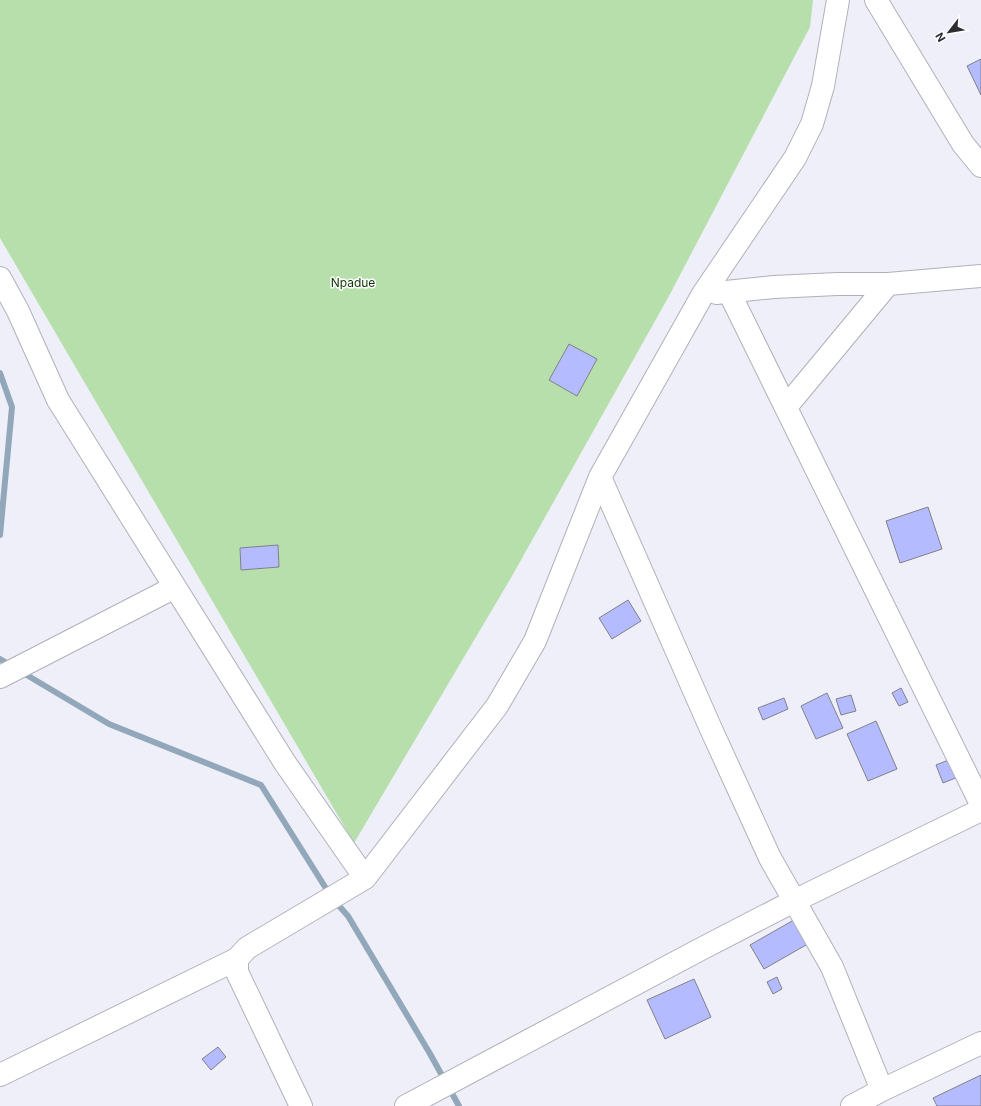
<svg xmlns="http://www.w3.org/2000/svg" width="981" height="1106" font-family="Inter,sans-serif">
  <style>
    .green { fill: #b6dfac }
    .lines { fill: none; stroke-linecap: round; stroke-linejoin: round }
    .stream { stroke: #92a8ba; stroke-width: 6 }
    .building { fill: #b5bbff; stroke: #808189 }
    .minor-casing { stroke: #b0b1b9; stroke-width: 24 }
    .minor { stroke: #fff; stroke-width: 22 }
    .labels { text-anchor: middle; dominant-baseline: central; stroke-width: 3; stroke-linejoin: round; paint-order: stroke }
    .park-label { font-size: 12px; fill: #103703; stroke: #fdfdff }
  </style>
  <rect width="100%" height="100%" fill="#eeeff8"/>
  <path class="green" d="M0,0H813L810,27L669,296L512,576L354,843L0,238Z"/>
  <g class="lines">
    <path class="stream" d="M0,373L12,407L0,535
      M0,659L12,666
      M20,671L109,724L261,785L332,898L348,916L429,1052L459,1106"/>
  </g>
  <path class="building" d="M981,59V95L967,66Z
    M569,344L597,359L577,396L549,380Z
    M928,507L942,549L900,563L886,521Z
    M278,545L279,567L241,570L240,548Z
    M628,600L641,621L612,639L599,618Z
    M901,688L908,702L899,706L892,693Z
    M827,693L843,728L816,739L801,706Z
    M851,695L856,711L841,715L836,699Z
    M784,698L788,709L763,720L758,708Z
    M876,721L897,769L868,781L847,734Z
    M951,759L958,777L943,783L936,765Z
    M799,917L813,941L764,969L750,945Z
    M777,977L782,989L773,994L767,982Z
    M694,979L711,1017L665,1039L647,1000Z
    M218,1047L226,1057L211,1070L202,1059Z
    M981,1075V1106H937L933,1098Z"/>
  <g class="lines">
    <defs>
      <path id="minor" d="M876,0L963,144L981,166
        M0,278L18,311L58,400L285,763L365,878
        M729,292L981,804
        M716,293L774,287L837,284H888L981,276
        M786,407L888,284
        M600,477L711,729L770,858L832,967L882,1090
        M0,677L175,587
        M237,959V972L301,1106
        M0,1075L237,959L247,948L365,878L497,706L535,641L600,477L703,294L795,158L812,124L823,86L838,0
        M406,1106L701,949L794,901L981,810
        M852,1106L882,1090L981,1043"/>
    </defs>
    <use href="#minor" class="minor-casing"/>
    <use href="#minor" class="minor"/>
  </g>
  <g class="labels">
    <g class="park-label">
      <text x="353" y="282">Npadue</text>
    </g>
  </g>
  <g transform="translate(949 32) rotate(239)" stroke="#fdfdff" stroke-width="3" paint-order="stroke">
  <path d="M0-3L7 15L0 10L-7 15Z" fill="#2d2d31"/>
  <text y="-6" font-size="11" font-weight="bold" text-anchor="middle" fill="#2d2d31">N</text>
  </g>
</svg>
